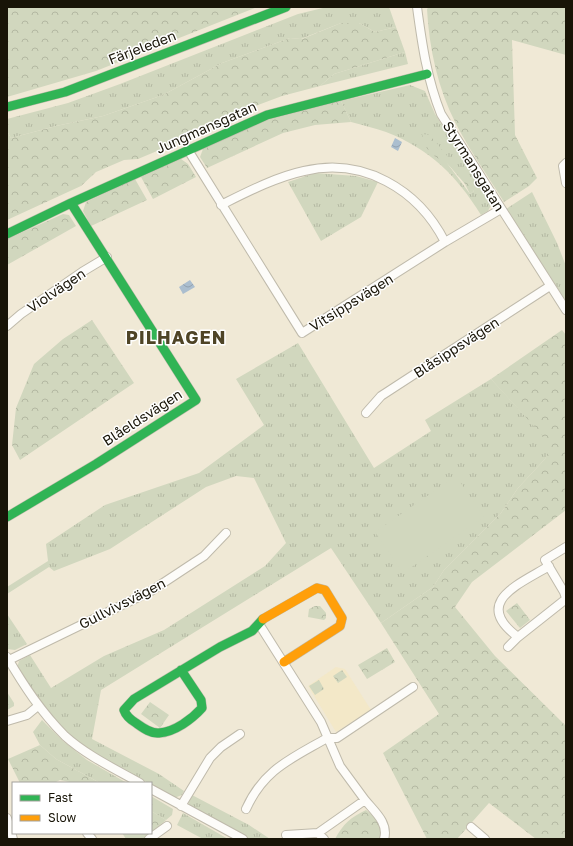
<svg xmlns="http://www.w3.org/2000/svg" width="573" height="846" font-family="'Golos Text',sans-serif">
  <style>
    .built { fill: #f3e8c8 }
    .grass { fill: url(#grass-tufts); fill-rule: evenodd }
    .forest { fill: url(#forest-crowns) }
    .pitch { fill: #d1d7be }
    .water { fill: url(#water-waves) }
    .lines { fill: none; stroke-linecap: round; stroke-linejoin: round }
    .street-casing { stroke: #bfbaab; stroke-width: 10 }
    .fast-casing { stroke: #bfbaab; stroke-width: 10 }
    .slow-casing { stroke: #bfbaab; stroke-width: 10 }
    .street { stroke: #fdfcf9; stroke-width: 8 }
    .fast { stroke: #30b455; stroke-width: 9 }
    .slow { stroke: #ff9f0a; stroke-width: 9 }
    .labels { text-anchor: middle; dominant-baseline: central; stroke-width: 3; stroke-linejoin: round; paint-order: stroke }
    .street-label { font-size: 14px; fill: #181407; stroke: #fff }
    .district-label { font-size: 18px; font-weight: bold; letter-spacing: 1px; fill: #4e4426; stroke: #fff }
  </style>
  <defs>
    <pattern id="grass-tufts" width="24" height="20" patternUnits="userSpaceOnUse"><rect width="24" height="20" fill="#d1d7be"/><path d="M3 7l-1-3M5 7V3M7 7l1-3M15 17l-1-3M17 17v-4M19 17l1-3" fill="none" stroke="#b3b8a2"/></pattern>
    <pattern id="forest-crowns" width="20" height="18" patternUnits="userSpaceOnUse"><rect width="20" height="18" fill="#d1d7be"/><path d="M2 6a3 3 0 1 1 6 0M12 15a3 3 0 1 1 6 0" fill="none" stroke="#b3b8a2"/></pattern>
    <pattern id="water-waves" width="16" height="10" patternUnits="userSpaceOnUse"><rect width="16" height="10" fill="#abbecf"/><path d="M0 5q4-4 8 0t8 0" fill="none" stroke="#92a2b0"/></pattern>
  </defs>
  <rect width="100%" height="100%" fill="#f0e9d6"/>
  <path class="built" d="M336,667L345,669L371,710L336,732L308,686Z"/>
  <path class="grass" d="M327,7H389L396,27L375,32L359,23H341L301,39L290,38L222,63L163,95L103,116L56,126L11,138L7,131V119L68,103L120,84L298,14Z
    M405,52L408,64L320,86L334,74Z
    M410,85L425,91L435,114L492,203L488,211L481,215C457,176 430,149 386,132C375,128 362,125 351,122L341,101ZM447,163L474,191L470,194Z
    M315,173L356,176L378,182L361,217L321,241L288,182Z
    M532,192L557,243L566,266V301L506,209Z
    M298,343L374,468L431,431L425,420L491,379L552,445L545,459L518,488L501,513L444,570L433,587L381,623L331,548L101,690L92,739L159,774L184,791L182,795L174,798L151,785V783H148C121,768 90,754 67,733C47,715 33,690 17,668L19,661L30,655L51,688L104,656L164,630L265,566L286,543L254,478L236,476L206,487L110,549L54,571L49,567L7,594V587L48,561L46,544L105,505L199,473L264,425L236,379Z
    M7,614L27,644L15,650L7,649Z
    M7,692L14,703V706L7,710Z
    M42,720L63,741L87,760L127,783H100L56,759L40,745L33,732Z
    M192,795L249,825L270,839H248L189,806V801Z
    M151,796L173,809L172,815L166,820L151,811Z
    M183,813L228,839H203L177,825Z"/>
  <path class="forest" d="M7,7H257L96,71L7,97Z
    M429,7H566V55L512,40L515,135L537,178L529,186L504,202C488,176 470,151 456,124C438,89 429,48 427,9Z
    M341,23H359L375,32L396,27L405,52L334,74L320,86L282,96L199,127L176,143L138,159L124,160L96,172L81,186L7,220V131L11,138L56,126L103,116L163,95L222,63L290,38L302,39Z
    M341,101L351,122L315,125L283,133L207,168L200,157L203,149L267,120Z
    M422,134L430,135L448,157L443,161C429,154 426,150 422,134Z
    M181,159L188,164L196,177L153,199L141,177Z
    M455,162L474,191L470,194L465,184L447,163Z
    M135,179L147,200L91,226L83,211L86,202Z
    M63,214L69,215L76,226L7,265V239Z
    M92,320L134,383L20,460L12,445L16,408L34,364L63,339Z
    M562,330L566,335V510L472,582L455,607L495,656L566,726V839H536L489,803L457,839H427L383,753L439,714L381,623L433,587L444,570L501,513L518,488L545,459L551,445L491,379Z
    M517,603L530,620L520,628L506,611Z
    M315,606H320L326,613V618L324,620L308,617L309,609Z
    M387,648L395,662L367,679L358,665Z
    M342,670L347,677L338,683L333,676Z
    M319,680L324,689L315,695L309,686Z
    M150,702L169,715L160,728L141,714Z
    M40,745L56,759L100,783H74L60,780L54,783H20L8,759Z
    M366,810C377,819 384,825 381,839H335C343,824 351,817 366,810Z
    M151,811L166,820L144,839H126L122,833H151Z"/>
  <path class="pitch" d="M456,476L484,517L403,573L375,532Z"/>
  <path class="water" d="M395,138L402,142L398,151L391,147Z
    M190,280L195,287L183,294L179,287Z"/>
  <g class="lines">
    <defs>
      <path id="street" d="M417,7C422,44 427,79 441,114L566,310
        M188,150L302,333L445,242L501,209
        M566,163L563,166L566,183
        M221,205C247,192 276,177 304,171C363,157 418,189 445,242
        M7,326L21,314L82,272L107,257
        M366,413L381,396L550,286
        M566,547L545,560L564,592L566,598
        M549,566C520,584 471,602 518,637L566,599
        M259,624L321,722L340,766L365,800
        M508,647L518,637
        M7,657C24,686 41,712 65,736C86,755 115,769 140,783
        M9,660L151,591L204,556L226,533
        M7,721L27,715L38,706
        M151,789L243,839
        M181,806L210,758L221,747L240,734
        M246,809C264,769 291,759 327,738H337L413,687
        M7,818L13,839
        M471,827L485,839
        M87,833L92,839
        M286,835L318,833
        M149,839L167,826
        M324,839L318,833L365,800C374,811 389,823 384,839"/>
      <path id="fast" d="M7,107L65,92L286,7
        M7,234L71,203L267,115L427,74
        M7,517L96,464L196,400L71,203
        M181,670L201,700L202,708C192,719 175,732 159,733C151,734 143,728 136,723C131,720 126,716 124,710L134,699L220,647L252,631L263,619"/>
      <path id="slow" d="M263,619L317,588L325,590L342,618L340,626L284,662"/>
    </defs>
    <use href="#street" class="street-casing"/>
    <use href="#fast" class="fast-casing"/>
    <use href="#slow" class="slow-casing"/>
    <use href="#street" class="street"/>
    <use href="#fast" class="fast"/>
    <use href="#slow" class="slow"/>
  </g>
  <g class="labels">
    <g class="street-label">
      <text transform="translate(142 47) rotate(-21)">Färjeleden</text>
      <text transform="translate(206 127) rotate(-24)">Jungmansgatan</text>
      <text transform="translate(474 166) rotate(58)">Styrmansgatan</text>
      <text transform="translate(56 290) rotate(-34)">Violvägen</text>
      <text transform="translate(351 302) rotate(-32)">Vitsippsvägen</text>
      <text transform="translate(456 347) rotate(-33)">Blåsippsvägen</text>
      <text transform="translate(142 417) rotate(-33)">Blåeldsvägen</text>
      <text transform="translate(122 603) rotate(-27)">Gullvivsvägen</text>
    </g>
    <g class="district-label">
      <text x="176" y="337">PILHAGEN</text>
    </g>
  </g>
  <rect width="573" height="846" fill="none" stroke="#181407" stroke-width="16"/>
  <rect x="12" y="782" width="140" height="52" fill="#ffffff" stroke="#a3a19c"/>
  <rect x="20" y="795" width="20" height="6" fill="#30b455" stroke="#a3a19c"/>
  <text x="48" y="802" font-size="12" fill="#181407">Fast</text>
  <rect x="20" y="815" width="20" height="6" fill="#ff9f0a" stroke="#a3a19c"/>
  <text x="48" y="822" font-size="12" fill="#181407">Slow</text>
</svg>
